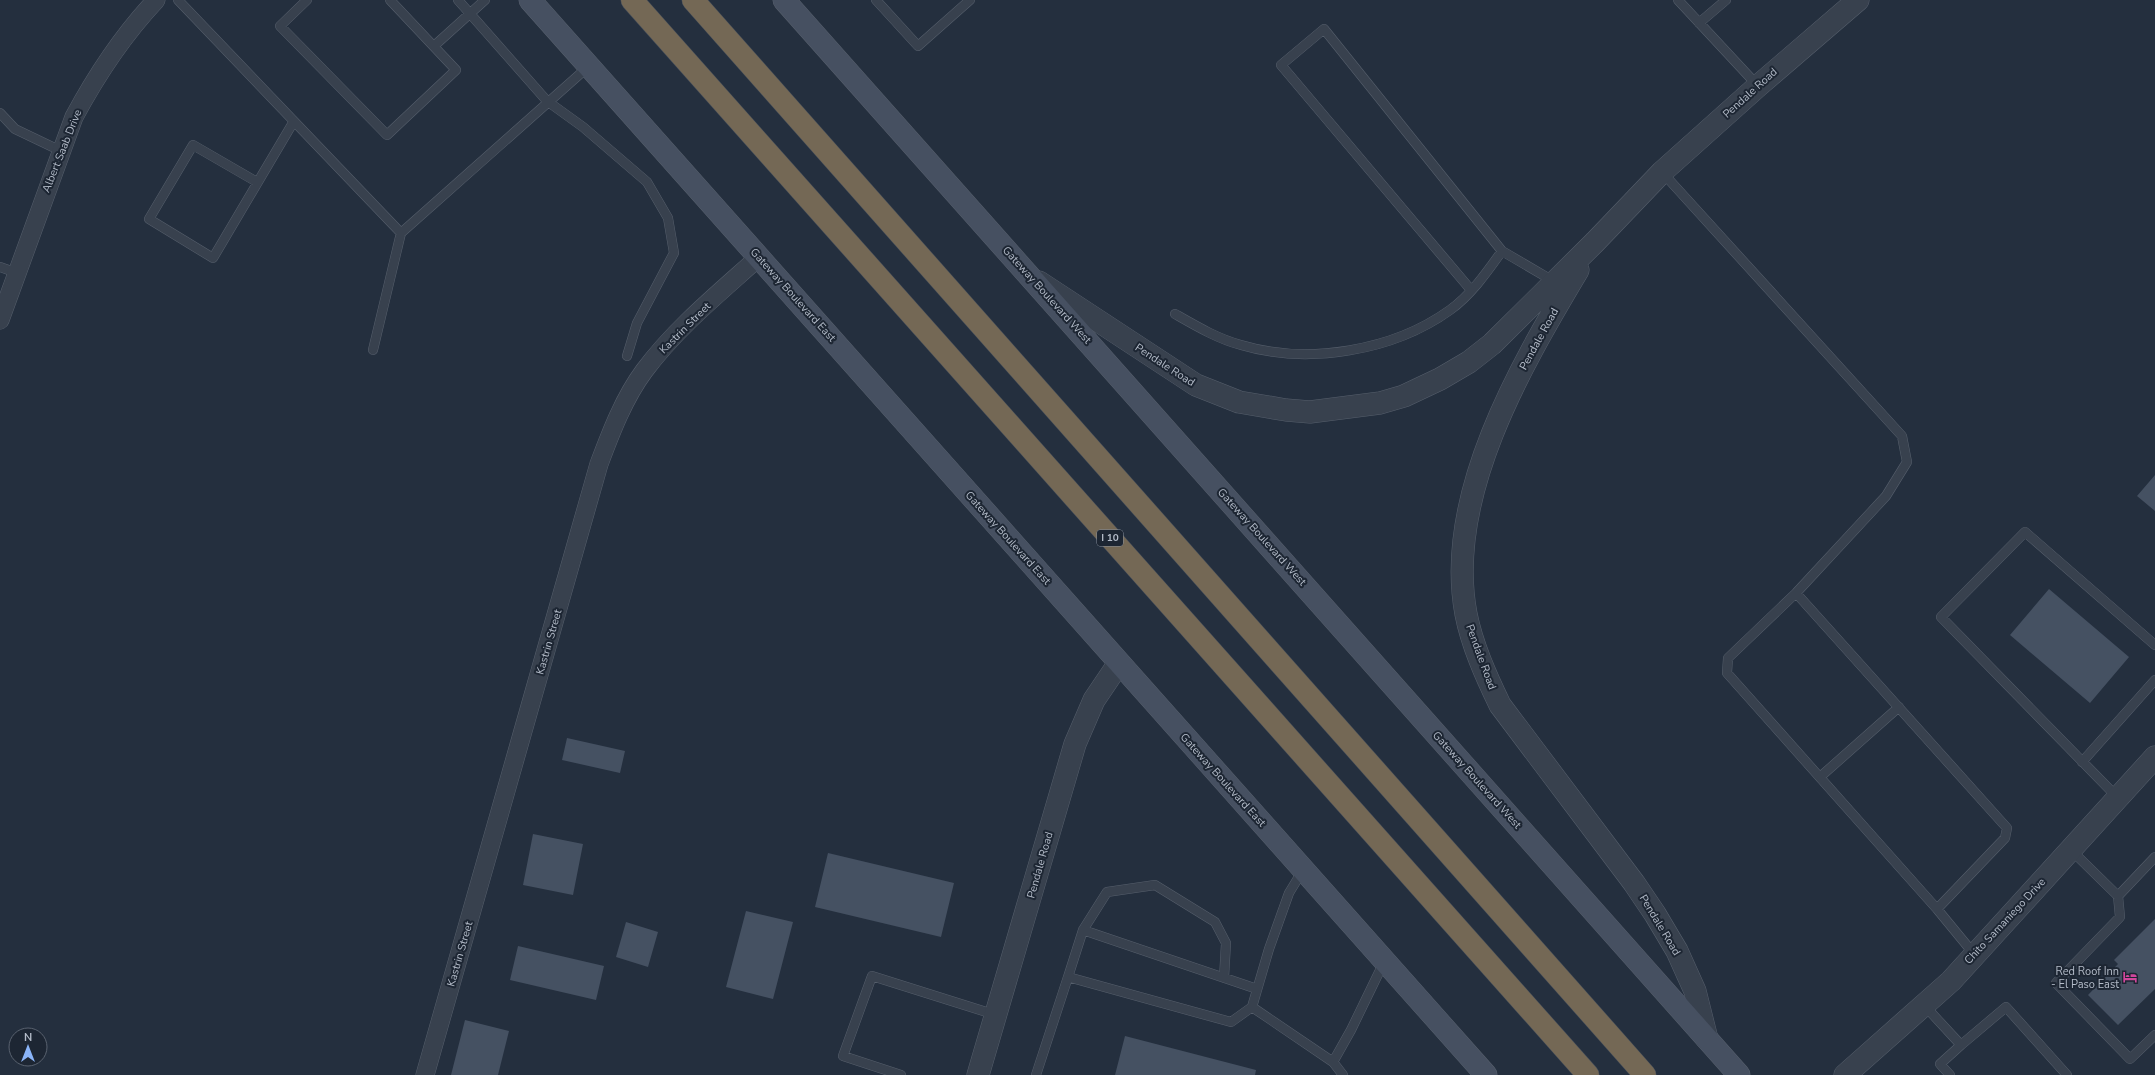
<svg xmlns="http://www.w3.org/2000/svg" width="2155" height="1075" font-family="'Nunito Sans',sans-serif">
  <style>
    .building { fill: #455162 }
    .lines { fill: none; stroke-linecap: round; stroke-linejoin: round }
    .service-casing { stroke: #565f6c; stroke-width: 10 }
    .minor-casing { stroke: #565f6c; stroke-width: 19 }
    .tertiary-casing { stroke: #565f6c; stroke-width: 23 }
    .secondary-casing { stroke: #565f6c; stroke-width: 23 }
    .motorway-casing { stroke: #434c59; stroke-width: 23 }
    .service { stroke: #38414e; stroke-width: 9 }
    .minor { stroke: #38414e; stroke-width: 18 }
    .tertiary { stroke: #38414e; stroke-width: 22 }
    .secondary { stroke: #465061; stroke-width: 22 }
    .motorway { stroke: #746855; stroke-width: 22 }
    .labels { text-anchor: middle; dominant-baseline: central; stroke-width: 4; stroke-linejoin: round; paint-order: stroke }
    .shield { fill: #1d2633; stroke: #878f9c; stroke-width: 1 }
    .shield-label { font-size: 10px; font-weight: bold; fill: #b4bcc9 }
    .street-label { font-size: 11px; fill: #b4bcc9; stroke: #1d2633 }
    .poi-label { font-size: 11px; fill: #b4bcc9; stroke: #1d2633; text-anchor: end }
  </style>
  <rect width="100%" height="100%" fill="#242f3e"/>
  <path class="building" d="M2155,475V511L2137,496Z
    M2049,589L2129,657L2090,703L2010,635Z
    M567,738L625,751L620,773L562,760Z
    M533,834L583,844L573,895L523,885Z
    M828,853L954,883L941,937L815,907Z
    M746,911L793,922L773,999L726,987Z
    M2155,919V989L2118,1025L2088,995L2118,964L2114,960Z
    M626,922L658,932L648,967L616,957Z
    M518,946L604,966L596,1000L510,980Z
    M465,1020L509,1031L498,1075H451Z
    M1125,1036L1256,1070L1255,1075H1115Z"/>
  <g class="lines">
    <defs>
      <path id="service" d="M178,0L401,233L589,66
        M307,0L280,26L387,135L456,70L390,0
        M458,0L547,101L583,127L647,182L668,218L674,253L637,323L627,356
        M876,0L918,46L970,0
        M1678,0L1758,86
        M1699,23L1726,0
        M434,46L485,0
        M0,113L15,129L61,151
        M1662,172L1902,436L1907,462L1886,496L1796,593L1728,658L1727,673L1937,909L1974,954
        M257,182L193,145L149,219L213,258L294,121
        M0,267L17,273
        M1471,290L1281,65L1324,29L1502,251L1555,282
        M1175,314C1196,326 1218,339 1241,345C1308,365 1393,351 1450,310C1471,295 1487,272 1502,251
        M373,350L401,233
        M1796,593L2007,828L2005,838L1937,909
        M2082,762L2155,680
        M1820,777L1899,707
        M2118,798L1941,617L2025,532L2155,645
        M2071,850L2118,896L2120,917L2056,983L2130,1059L2155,1035
        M2118,896L2155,857
        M1083,930L1257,989
        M1068,977L1083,930L1107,892L1155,885L1215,922L1226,943L1224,978
        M1924,1005L1961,1045L1940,1064L1950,1075
        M1252,1007L1333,1062L1343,1075
        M1961,1045L2006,1007L2067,1075
        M1333,1062L1351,1030L1384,962
        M901,1075L843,1056L872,976L996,1015
        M1036,1075L1068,977L1231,1022L1252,1007L1269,949L1289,893L1303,870"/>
      <path id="minor" d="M0,320L74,117C96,76 124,34 156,0
        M425,1075L599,464C611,432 624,398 644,371C676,328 719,293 759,257"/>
      <path id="tertiary" d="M1578,270C1520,367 1444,497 1466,614C1472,645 1486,676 1500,705L1634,883L1655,914L1677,951L1695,991L1707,1039
        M1039,282L1196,385L1239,402L1286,410L1310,412L1380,403L1404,396L1440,379L1469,362L1492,344L1595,242L1662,172L1758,86L1858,0
        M978,1075L1075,744L1094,700L1119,663
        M1845,1075L1951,981L2155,757"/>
      <path id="secondary" d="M530,0L1486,1075
        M784,0L1739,1075"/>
      <path id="motorway" d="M632,0L1588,1075
        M693,0L1645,1075"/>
    </defs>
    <use href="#service" class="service-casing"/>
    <use href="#minor" class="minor-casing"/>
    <use href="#tertiary" class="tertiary-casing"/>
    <use href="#secondary" class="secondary-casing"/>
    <use href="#motorway" class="motorway-casing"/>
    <use href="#service" class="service"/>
    <use href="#minor" class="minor"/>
    <use href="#tertiary" class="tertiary"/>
    <use href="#secondary" class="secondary"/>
    <use href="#motorway" class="motorway"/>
  </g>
  <defs>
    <symbol id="hotel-bare" viewBox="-9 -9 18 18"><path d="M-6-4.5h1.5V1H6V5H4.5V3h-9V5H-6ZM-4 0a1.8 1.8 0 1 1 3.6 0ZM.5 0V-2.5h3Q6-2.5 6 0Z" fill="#d1479c" stroke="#1d2633" stroke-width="2.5" paint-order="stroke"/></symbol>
  </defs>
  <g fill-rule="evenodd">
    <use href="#hotel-bare" x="2120" y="967" width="20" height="20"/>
  </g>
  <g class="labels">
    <rect class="shield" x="1097" y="530" width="26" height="16" rx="3"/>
    <g class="shield-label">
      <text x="1110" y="538">I 10</text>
    </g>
    <g class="street-label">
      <text transform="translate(1750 93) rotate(-42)">Pendale Road</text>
      <text transform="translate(62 151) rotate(-68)">Albert Saab Drive</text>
      <text transform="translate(793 295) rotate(48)">Gateway Boulevard East</text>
      <text transform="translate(1047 295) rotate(48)">Gateway Boulevard West</text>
      <text transform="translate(685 328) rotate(-45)">Kastrin Street</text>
      <text transform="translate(1539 339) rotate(-61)">Pendale Road</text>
      <text transform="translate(1165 365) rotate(33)">Pendale Road</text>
      <text transform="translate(1262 537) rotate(48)">Gateway Boulevard West</text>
      <text transform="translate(1008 538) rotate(48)">Gateway Boulevard East</text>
      <text transform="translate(549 642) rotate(-74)">Kastrin Street</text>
      <text transform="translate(1481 657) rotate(70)">Pendale Road</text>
      <text transform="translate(1223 780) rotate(48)">Gateway Boulevard East</text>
      <text transform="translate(1477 780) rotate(48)">Gateway Boulevard West</text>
      <text transform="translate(1040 865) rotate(-74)">Pendale Road</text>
      <text transform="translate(2005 921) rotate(-47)">Chito Samaniego Drive</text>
      <text transform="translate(1660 925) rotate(59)">Pendale Road</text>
      <text transform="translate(460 954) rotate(-74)">Kastrin Street</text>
    </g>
    <g class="poi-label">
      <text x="2119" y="971">Red Roof Inn<tspan x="2119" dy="13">- El Paso East</tspan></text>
    </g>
  </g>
  <g transform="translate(28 1047)"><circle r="19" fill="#1d2633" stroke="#59626f"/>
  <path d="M0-3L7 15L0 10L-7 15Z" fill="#8ab4f8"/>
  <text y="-6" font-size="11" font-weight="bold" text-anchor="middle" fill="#b4bcc9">N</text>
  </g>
</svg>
